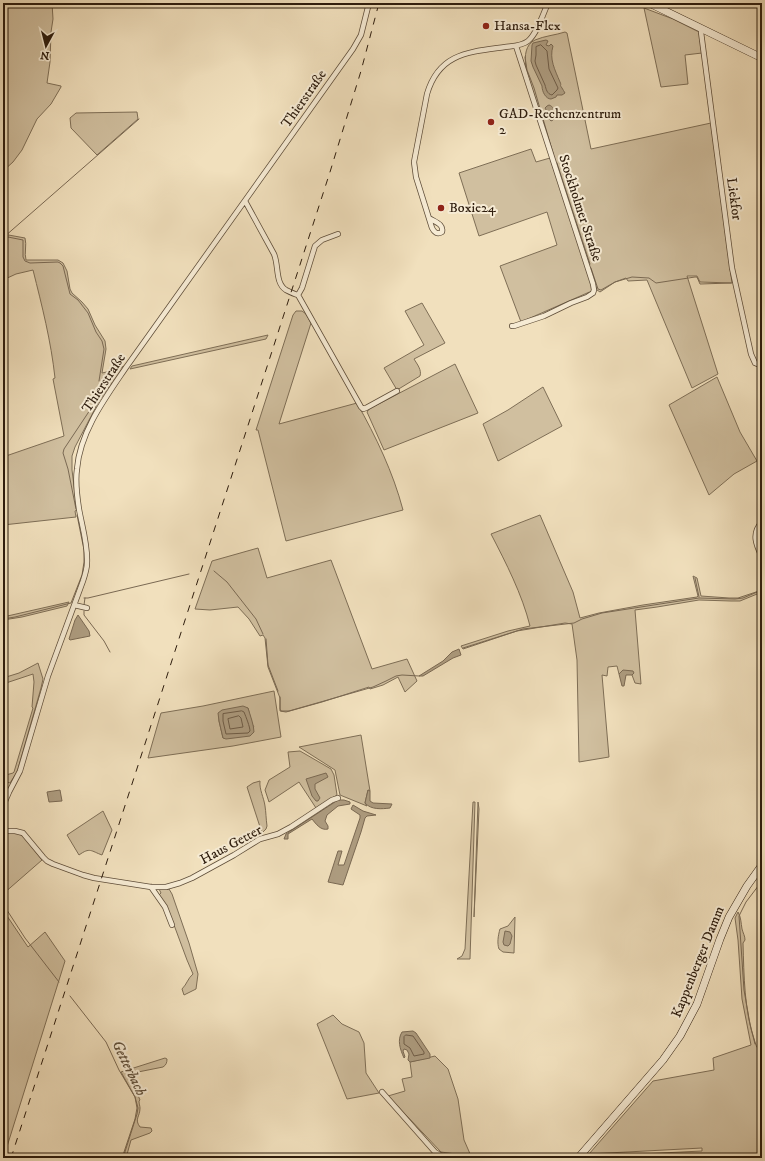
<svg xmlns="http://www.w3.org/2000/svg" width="765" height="1161" font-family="'IM FELL DW Pica',serif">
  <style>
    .green { fill: #d0bf9f; stroke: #7e6e56; fill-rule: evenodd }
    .water { fill: #ae9d81; stroke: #7a6953 }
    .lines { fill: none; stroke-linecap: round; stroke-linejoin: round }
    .shore { stroke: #6e5c47; stroke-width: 1 }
    .stream { stroke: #7a6953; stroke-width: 1 }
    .minor-casing { stroke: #5e4d39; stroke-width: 6 }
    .secondary-casing { stroke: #2d1c0d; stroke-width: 8 }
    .minor { stroke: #f6ebd4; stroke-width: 4.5 }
    .secondary { stroke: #f6ebd4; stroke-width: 7 }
    .rail { stroke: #2d1c0d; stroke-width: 1; stroke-dasharray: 7 7; stroke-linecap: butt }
    .poi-dot { fill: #8f2418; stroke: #f6ebd4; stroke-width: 1.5 }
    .labels { text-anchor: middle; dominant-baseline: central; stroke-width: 4; stroke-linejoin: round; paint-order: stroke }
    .poi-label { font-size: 14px; fill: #2d1c0d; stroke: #f6ebd4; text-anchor: start }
    .street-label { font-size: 14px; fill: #2d1c0d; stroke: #f6ebd4 }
    .water-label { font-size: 15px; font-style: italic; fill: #61503b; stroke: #f6ebd4 }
  </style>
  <rect width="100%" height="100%" fill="#f1e0bd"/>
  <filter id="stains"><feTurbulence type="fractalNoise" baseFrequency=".005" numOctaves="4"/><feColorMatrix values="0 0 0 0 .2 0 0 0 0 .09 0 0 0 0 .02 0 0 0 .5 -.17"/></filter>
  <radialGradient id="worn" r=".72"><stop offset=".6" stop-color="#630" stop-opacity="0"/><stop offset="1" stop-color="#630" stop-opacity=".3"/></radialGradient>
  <path class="green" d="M3,3H52L53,19L51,32L50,62L47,83L61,86V87L51,104L37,119L22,150L13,162L3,171Z
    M644,8L673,19L699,32L702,53L685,55L688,84L661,87Z
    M565,32L567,33L591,149L711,123L732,283L700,282L697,276H687L718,374L692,388L647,280L628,281L626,278L615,282L600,292L597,290L534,98C530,84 516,49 535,40C544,36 556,35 565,32Z
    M137,112L138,119L97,155L71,128L70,118L76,113Z
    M531,149L536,162L550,158L594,290L521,322L500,266L557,245L547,212L479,236L459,173Z
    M3,234L25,238C27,245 24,253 26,260H58L63,263L67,271L70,289L72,293L82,302L88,309L95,325L105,341L106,349L102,373L116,370L124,366L99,401L75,447L72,456V470L77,510L75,511L76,517L3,525V457L64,436L53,379L55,378C51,341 42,306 33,270L16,274L3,280Z
    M422,303L445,343L414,359C417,364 422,370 420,376L397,390L384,368L424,345L405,311Z
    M296,311H302L306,314L311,323L279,424L357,403C376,437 393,472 403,510L286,541L258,430H256L293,315Z
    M268,335L266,339L130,369L132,366Z
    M455,364L478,413L384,450L367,412L369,409Z
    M717,377L740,432L757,461L734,474L709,495L669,405Z
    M543,387L562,426L498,461L483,424L508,410Z
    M540,515L573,592L580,618L599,613L643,605L697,597L698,596L693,576L697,578L701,596L729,598H738L762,590V592L740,601H731L699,600L657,607L635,610L641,684L635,683L632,675L634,673L621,672L619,674L617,666L608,667L607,676L602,675L609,757L579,762L577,660L572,624L565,623L517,631L463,649L461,646L508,631L530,626C522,594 506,563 491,534Z
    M258,548L267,578L331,560L372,669L407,659L417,681L405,692L398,677L383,685L370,689L369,687L322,702L286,712L280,711V698L268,667L265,638L263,635L260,636L249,619L238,607L210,610L195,609L212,561Z
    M69,602L67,606L22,617L3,620V617Z
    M38,663L43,679L41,688L17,772L10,783L6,782V775L13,773L14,772L33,708L32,707L34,682L33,674L3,684V678L19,673Z
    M274,691L281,737L233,746L148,758L161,713L203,706ZM248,708L252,724L254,727L223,738L219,721V713Z
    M361,735L370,791L368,790L365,803L367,806L340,795L335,770L299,747Z
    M300,751L331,769L334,775L337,795L316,808L299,782L269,802L265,790L269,780L290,767L288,752Z
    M260,781C259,789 264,798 265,806C266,812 266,819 267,826L266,829L262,833L247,787L253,783Z
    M473,802H475L470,959H457L462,956L465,949Z
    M478,802L479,809L474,917Z
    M103,811L112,830L102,855C91,851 90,847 79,855L67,835Z
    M3,833H18L24,837L42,860L3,894Z
    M159,889H169L172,894L189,943L198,974L196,989L184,995L182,989C187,984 188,978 193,974L187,960L174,925L159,895L161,893Z
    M3,910L28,947L45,932L65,961L5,1153L4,1148L3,1151Z
    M738,912C741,917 741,923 742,929C743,933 745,936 745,940L743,943C744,975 744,1011 755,1042C756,1047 760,1051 762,1056V1158H590L600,1156L702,1151V1148L589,1154L653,1081L714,1070L713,1058L751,1045L742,999L738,940L735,918Z
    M515,917L514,953L503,952L499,949C497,943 498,936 500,929L508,926Z
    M333,1015L342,1024L359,1032L364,1043L366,1073L379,1093L347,1099L317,1024Z
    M435,1056L448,1069L458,1099L464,1140L471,1156L441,1152L388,1096L405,1091L402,1079L412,1077L410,1062Z
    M165,1058L167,1059C167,1063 166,1065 163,1067L133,1073L131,1076V1079L140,1100L139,1101C139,1104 140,1106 140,1108C140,1117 134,1119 140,1127L151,1128L152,1131L150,1133L131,1140L126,1158H122L135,1119L137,1108L135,1097L121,1072Z"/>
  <path class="water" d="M546,40L548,41L546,45L549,46L551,44L553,46C549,59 555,70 560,82C562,86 559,84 562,88C563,90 564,91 565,93L562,95H557L556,97L551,99C546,99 542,92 542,86L533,67L531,61L532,45L533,43Z
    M549,105C553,106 555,111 556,115L553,120L551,121L550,120L549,115L545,108L547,106Z
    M78,615L89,631L90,636L70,640L69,639L75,620Z
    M459,649L461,655L453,658L423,676H419L443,661L452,652Z
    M623,670L633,671L634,673L632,675H626L624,686H622L619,674Z
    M243,706L248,708C250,715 254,725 254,732L250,736L226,739L223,738L219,721L218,713L222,710Z
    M326,773L328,777L315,784V789L320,798L318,801H316L312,796L306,779Z
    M60,790L62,801L49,802L47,792Z
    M368,790L370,791V801L373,803L392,804L390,808C382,809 371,810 365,803Z
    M338,800H344L350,802V804L338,806L327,815L325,821L328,826V829C321,831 316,824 312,819L288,834V839H284L286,834Z
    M353,805L363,811L376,815L367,816L365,818L361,832L343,885L328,882L338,851H342L338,865H344L360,818V815L351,809Z
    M505,931L510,932L512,936L510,944L508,946L504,945L503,942Z
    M413,1031L416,1033L430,1054V1058L410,1062L408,1060L409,1054L407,1050L404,1049L403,1051L405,1057L404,1058C400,1049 397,1040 402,1032Z"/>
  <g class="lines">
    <path class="shore" d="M541,45L547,51L549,69L558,88L557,90L552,95C547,94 546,89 545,85L536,65L535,61L536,55V47Z
      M242,711L244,712C246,717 250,727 250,731L248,733L226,734L223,721V714Z
      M239,716L241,718L243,727L230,729L228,719Z
      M406,1035L413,1036L424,1052V1054L414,1056L410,1048L404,1044V1037Z"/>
    <path class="stream" d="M525,57L527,70L534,88L553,153
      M557,163L590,264
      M3,236L23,240V257L25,261L30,263L58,262L60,263L63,266L70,294L78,300L88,313L96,332L102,341L104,349L99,381
      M4,237L139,119
      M591,268L598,289L601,290L615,282L632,277L649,278L656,283L695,277H697L700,284L731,283
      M93,404L96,394
      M76,509L68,469L63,453L64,449L90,410
      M214,571L227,582L256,619L263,634
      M695,578L699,597
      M84,598H88L189,574
      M84,605L85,598
      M84,611V615L104,641L110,652
      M3,619L15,617L71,603L82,575L84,562V550L77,515
      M266,639L268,665L278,691
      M463,648L523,629L574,623L582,619L602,613L699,598L735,599L743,598L762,590
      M280,697V709L281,711H289L373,687L386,681L396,676L402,675L419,676
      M3,904L25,938L59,982
      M70,996L106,1042L119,1070L135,1097L138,1108L137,1114L123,1158
      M755,1044L750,1024L744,990L739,916L746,902L762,881"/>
    <defs>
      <path id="minor" d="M702,29L701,32L732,268L751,354L755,363L762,366
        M245,201L274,254C279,266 275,283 286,290C290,292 294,294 298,295L302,288L315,246L322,240L338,234
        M429,218C435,222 444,224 442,232C437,235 434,232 432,228L416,177L414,162L427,94C439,53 469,52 505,47C512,46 522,46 528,41C537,34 543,14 548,3
        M298,295L361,407L363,409L366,408L397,391
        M512,326H514L544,316L571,303L587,297L593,293L594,290L593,284L516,46
        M762,522C751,533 756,545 762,557
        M74,605L87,608
        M3,806L9,792L20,771L48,676L83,581C85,575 87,569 87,563C88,545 82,526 79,509C77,496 75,482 77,469C80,431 106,397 127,366L353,49L361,35L369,3
        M3,831H15L23,833L43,857L47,861L53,864L83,875L94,878L151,887H166L180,883L192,878L234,855L260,839L278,834L291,827L332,800L338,798
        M151,887L165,907L172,925
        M382,1092L435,1152L440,1155L449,1158"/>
      <path id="secondary" d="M649,3L762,58
        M578,1158L663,1060L680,1036L697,1004L720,939L729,917L747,886L762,865"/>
    </defs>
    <use href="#minor" class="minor-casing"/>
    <use href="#secondary" class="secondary-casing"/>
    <use href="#minor" class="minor"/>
    <use href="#secondary" class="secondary"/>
    <path class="rail" d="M11,1158L330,172L361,71L379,3"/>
  </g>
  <g class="poi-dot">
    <circle cx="486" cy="26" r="4"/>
    <circle cx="491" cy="122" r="4"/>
    <circle cx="441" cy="208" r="4"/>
  </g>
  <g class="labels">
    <g class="poi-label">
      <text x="494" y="26">Hansa-Flex</text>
      <text x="499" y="114">GAD-Rechenzentrum<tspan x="499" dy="16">2</tspan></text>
      <text x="449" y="208">Boxie24</text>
    </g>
    <g class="street-label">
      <text transform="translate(304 99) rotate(-55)">Thierstraße</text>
      <text transform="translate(734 199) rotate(82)">Liekfor</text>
      <text transform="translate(580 208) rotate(72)">Stockholmer Straße</text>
      <text transform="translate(104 383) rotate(-57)">Thierstraße</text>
      <text transform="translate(231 845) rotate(-28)">Haus Getter</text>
      <text transform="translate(698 962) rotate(-68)">Kappenberger Damm</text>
    </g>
    <g class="water-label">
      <text transform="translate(129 1068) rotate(64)">Getterbach</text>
    </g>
  </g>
  <rect width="765" height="1161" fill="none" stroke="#f1e0bd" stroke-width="16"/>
  <rect x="4" y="4" width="757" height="1153" fill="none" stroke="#2d1c0d" stroke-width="2"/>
  <rect x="8" y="8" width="749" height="1145" fill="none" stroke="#2d1c0d"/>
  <g transform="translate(46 46) rotate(187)" stroke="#f6ebd4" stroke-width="3" paint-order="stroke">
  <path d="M0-3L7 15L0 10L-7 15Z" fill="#2d1c0d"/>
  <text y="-6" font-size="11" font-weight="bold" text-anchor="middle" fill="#2d1c0d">N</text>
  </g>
  <rect width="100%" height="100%" filter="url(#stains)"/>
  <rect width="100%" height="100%" fill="url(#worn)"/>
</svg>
